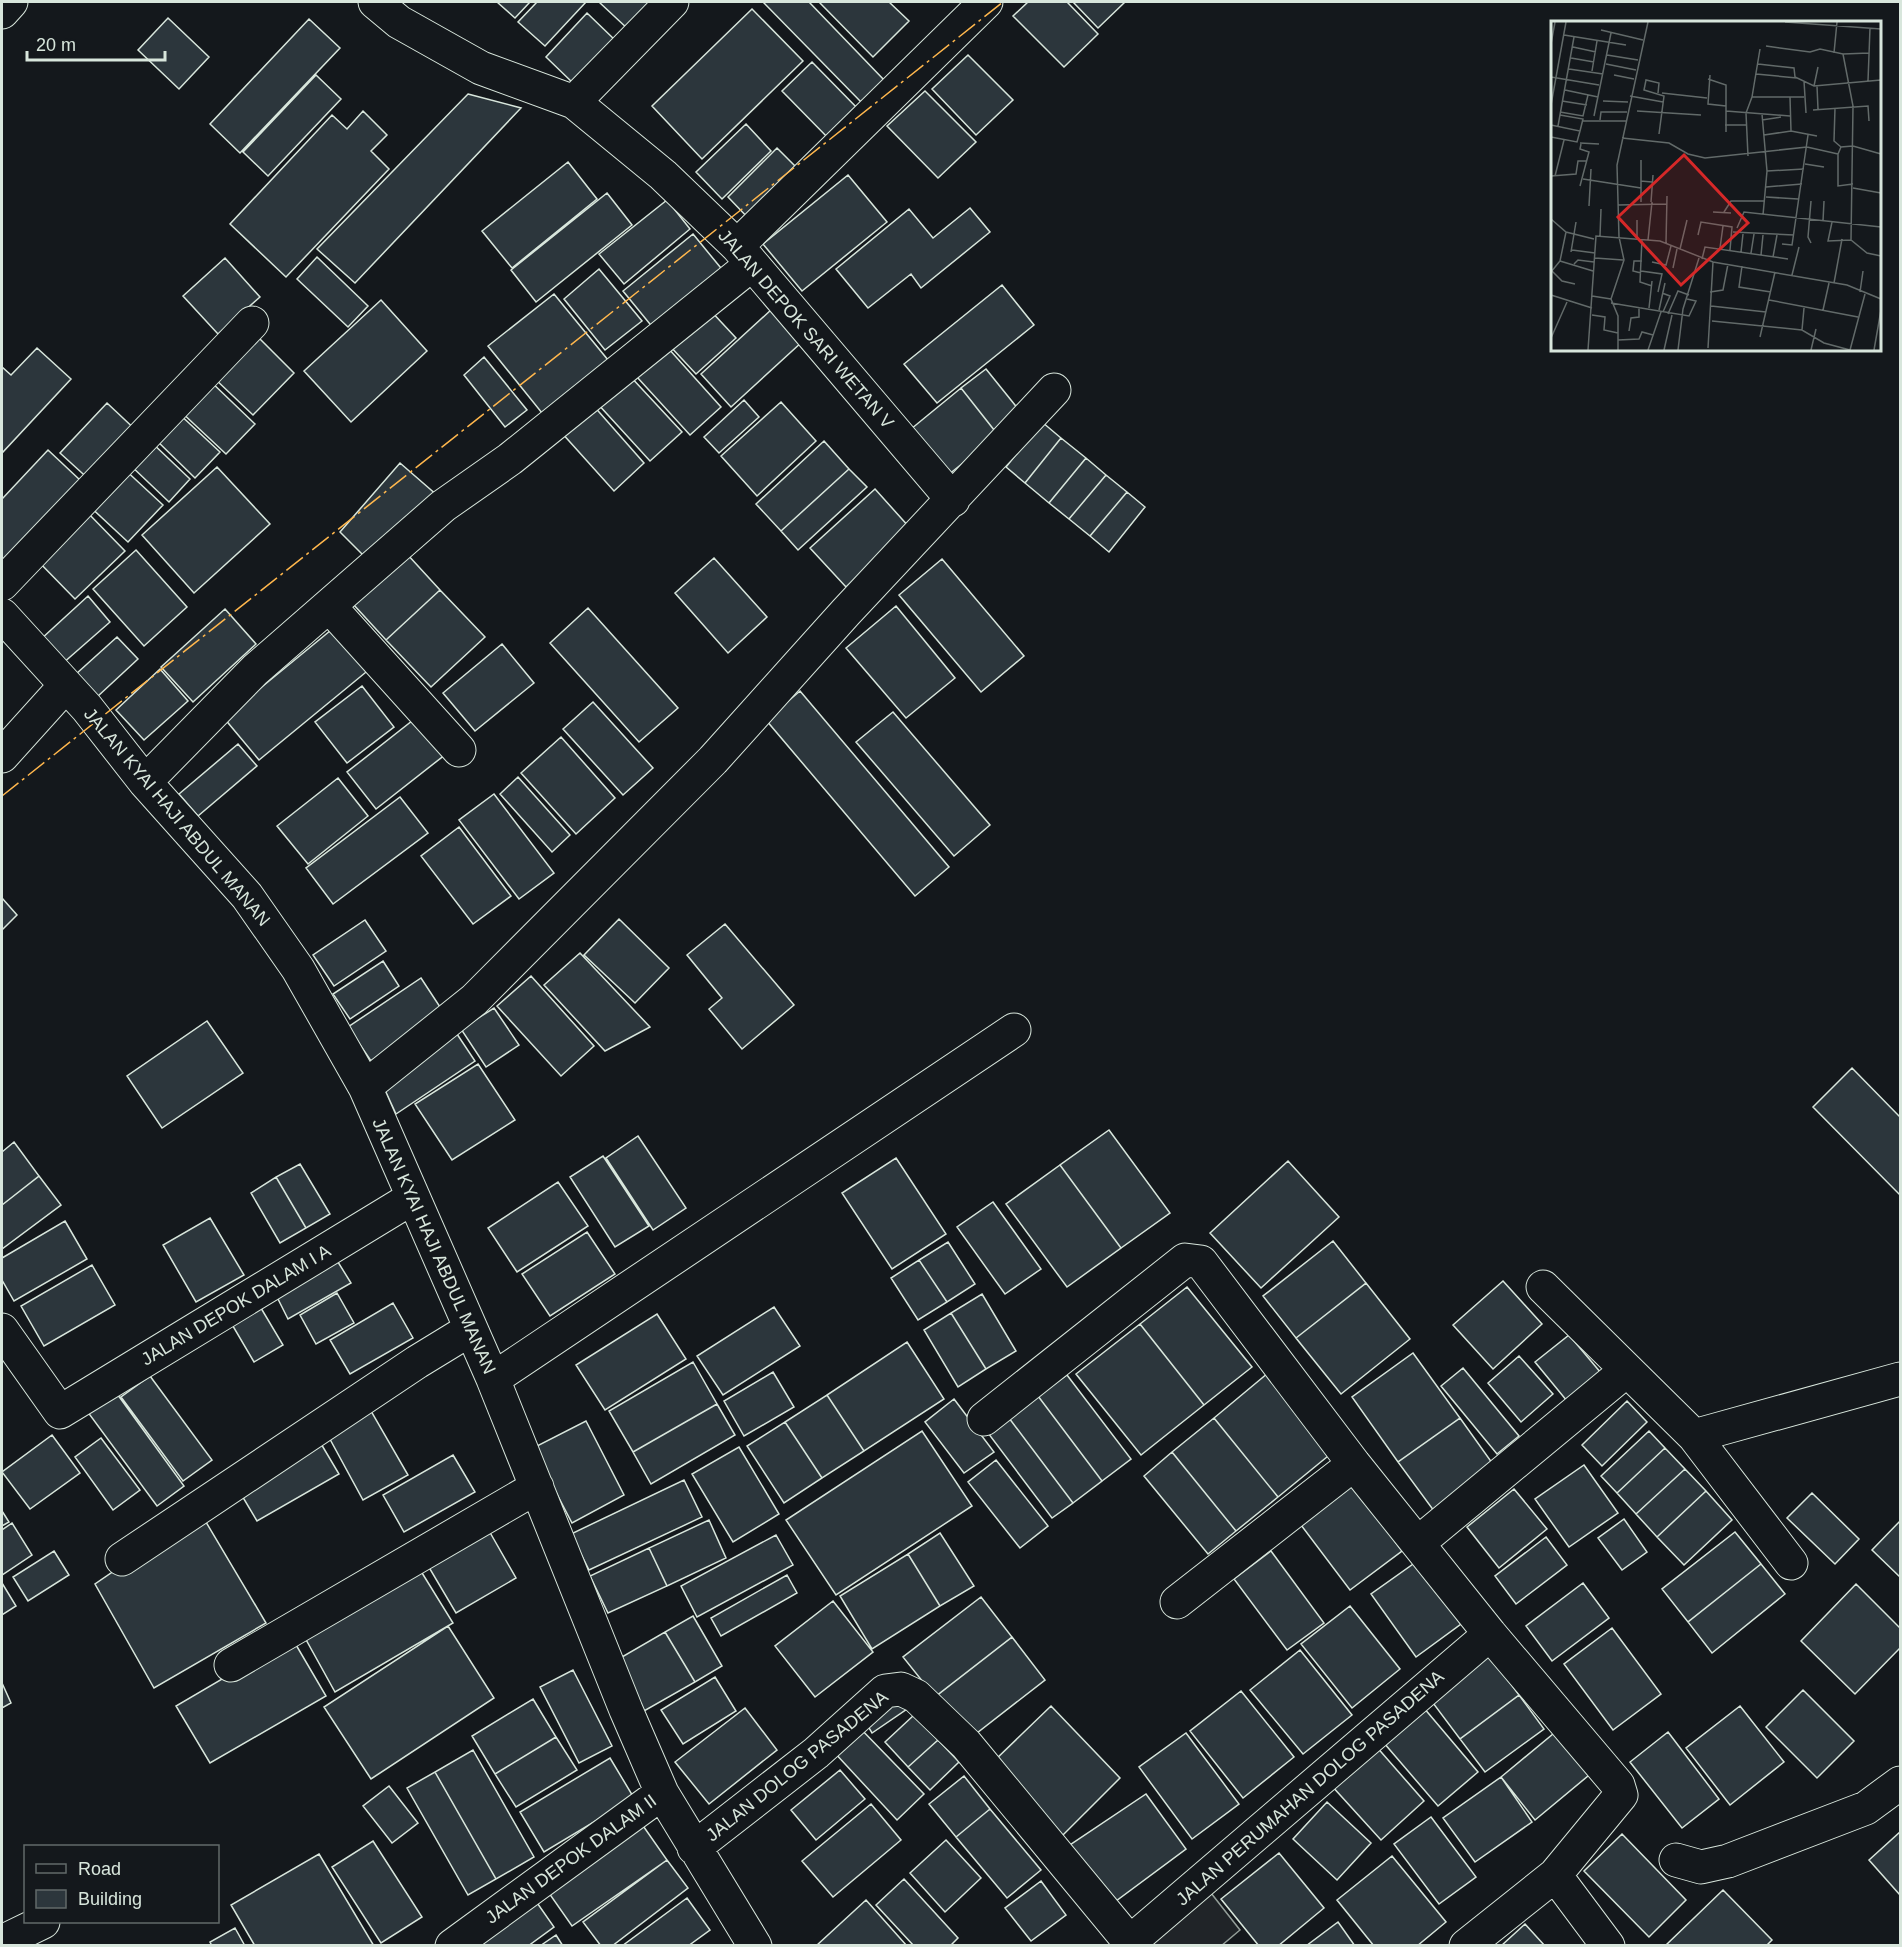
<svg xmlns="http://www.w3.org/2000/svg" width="1902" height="1947" font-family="Helvetica,sans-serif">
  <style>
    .green { fill: #202428; stroke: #939e99; stroke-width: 1.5 }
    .building { fill: #2c363c; stroke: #d8e6dc; stroke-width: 1.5 }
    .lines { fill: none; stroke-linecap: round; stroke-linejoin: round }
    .minor-casing { stroke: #d8e6dc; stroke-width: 35 }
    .tertiary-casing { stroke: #d8e6dc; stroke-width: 35 }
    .minor { stroke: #14181c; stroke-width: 33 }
    .tertiary { stroke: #14181c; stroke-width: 33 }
    .power { stroke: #ffb74d; stroke-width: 1.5; stroke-dasharray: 21 4.5 3 4.5; stroke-linecap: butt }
    .labels { text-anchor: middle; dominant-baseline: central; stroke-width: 4.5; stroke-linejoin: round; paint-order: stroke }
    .street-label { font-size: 18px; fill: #d8e6dc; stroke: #14181c }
    .inset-road { fill: none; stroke: #626a69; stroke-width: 1.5 }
    .view { fill: #d62828; fill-opacity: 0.15; stroke: #d62828; stroke-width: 3 }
    .inset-edge { fill: none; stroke: #d8e6dc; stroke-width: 3 }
  </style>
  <rect width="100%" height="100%" fill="#14181c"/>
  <path class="green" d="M1200,1879L1240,1930L1221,1946L1137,1945Z"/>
  <path class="building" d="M497,2H530L515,18Z
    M537,2H586L545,46L518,22Z
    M599,2H648L652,5L629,30Z
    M763,2H809L885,81L862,103Z
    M819,2H889L909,21L873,57Z
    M1028,2H1067L1098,34L1064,67L1013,16Z
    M1073,2H1125L1098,28Z
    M752,9L803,61L702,159L652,106Z
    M587,13L616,41L575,85L546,57Z
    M168,18L209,57L179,89L138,50Z
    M309,19L340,48L240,153L210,124Z
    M968,55L1013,100L976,135L932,89Z
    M812,62L863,114L833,143L782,91Z
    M316,75L341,99L268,176L243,152Z
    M925,91L976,142L938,178L887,126Z
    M468,94L521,108L355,283L317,249Z
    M363,111L387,135L371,151L389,169L286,277L230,224L332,115L347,129Z
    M746,124L771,151L722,199L696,172Z
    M777,148L801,172L751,221L728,197Z
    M568,162L597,199L512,268L482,231Z
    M848,175L887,222L802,291L763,244Z
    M607,193L632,225L536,302L511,270Z
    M667,200L690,229L624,284L599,254Z
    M970,208L990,232L921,288L911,274L868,308L836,269L909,209L933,238Z
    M693,234L725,273L654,329L623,291Z
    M317,257L368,306L348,327L297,279Z
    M225,258L260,297L218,334L183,296Z
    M599,269L642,321L605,350L564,299Z
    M1002,285L1034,325L937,403L904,364Z
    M554,294L608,360L542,413L488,346Z
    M381,300L427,351L351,422L304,371Z
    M709,309L736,338L696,374L669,345Z
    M772,309L803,341L731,407L701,374Z
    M254,333L294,373L253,415L213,377Z
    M37,348L71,379L2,453V367L11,375Z
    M668,348L721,407L690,435L637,377Z
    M484,357L527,410L505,427L464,375Z
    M986,369L1023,415L998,435L961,388Z
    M629,375L682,432L650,461L597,403Z
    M207,378L255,424L226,454L178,409Z
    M961,388L998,435L948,475L911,429Z
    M744,400L759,417L719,453L704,437Z
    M781,402L816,441L757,496L721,456Z
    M107,403L140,434L93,483L60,453Z
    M592,404L644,463L614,491L561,432Z
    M176,411L220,452L195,478L152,436Z
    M1042,422L1061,438L1025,483L1006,467Z
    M1061,438L1086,458L1049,503L1025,483Z
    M149,440L190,479L169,502L128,463Z
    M824,441L849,469L781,531L756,504Z
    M48,450L81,481L2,561V499Z
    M1086,458L1106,475L1069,519L1049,503Z
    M400,463L438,496L371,563L340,532Z
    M121,466L163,505L128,542L86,503Z
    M217,467L270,524L194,593L142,535Z
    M849,469L867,487L798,550L781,531Z
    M1106,475L1127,492L1090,536L1069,519Z
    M875,489L910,528L846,587L810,548Z
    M1127,492L1145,507L1109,552L1090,536Z
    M85,510L125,551L75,599L35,558Z
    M136,550L187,607L144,646L93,589Z
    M407,554L440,590L386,640L353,604Z
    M714,558L767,617L728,653L675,593Z
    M942,559L1024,656L981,692L899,595Z
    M440,590L485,637L431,687L386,640Z
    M88,596L110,622L62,664L40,640Z
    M896,606L955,678L906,718L846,648Z
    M588,608L678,708L639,742L550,643Z
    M225,609L256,644L193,702L161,667Z
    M336,626L371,668L259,760L224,718Z
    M117,637L138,659L97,697L76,674Z
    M502,644L534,683L475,731L443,693Z
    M160,669L188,701L144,740L116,710Z
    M362,686L394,727L347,763L315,722Z
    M800,691L949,867L915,896L766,720Z
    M593,702L653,768L623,795L563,729Z
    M893,712L990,825L954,856L856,742Z
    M417,717L446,754L376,809L347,772Z
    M561,737L615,798L576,834L521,773Z
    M238,744L257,766L198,816L179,794Z
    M518,777L570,835L552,852L500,794Z
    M338,778L368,816L308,864L277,826Z
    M494,794L554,873L519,899L459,820Z
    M400,797L428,833L333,904L306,868Z
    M459,827L511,896L473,924L421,856Z
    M2,898L17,915L2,930Z
    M619,919L669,968L635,1003L584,955Z
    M365,920L386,951L334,986L313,955Z
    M725,924L794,1005L742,1049L709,1009L722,998L687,955Z
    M580,953L650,1027L605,1051L544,985Z
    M383,961L399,986L350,1019L333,994Z
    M531,976L594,1046L561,1076L497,1006Z
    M421,978L444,1013L371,1061L348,1027Z
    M494,1008L519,1045L486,1067L461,1029Z
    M207,1021L243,1073L162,1128L127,1076Z
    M455,1031L475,1061L396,1114L385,1090Z
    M478,1064L515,1120L452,1160L415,1104Z
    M1852,1068L1900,1117V1195L1813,1107Z
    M1109,1130L1170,1213L1121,1248L1060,1165Z
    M638,1136L686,1208L653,1230L606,1158Z
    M14,1142L39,1176L2,1205V1152Z
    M603,1156L649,1226L615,1247L570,1177Z
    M896,1158L946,1234L892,1269L842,1193Z
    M1288,1161L1339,1217L1261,1288L1210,1233Z
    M300,1164L330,1214L306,1228L276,1177Z
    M1060,1165L1121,1248L1067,1287L1006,1204Z
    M39,1176L61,1205L2,1249V1205Z
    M276,1177L306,1228L280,1243L251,1193Z
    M558,1182L588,1226L517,1272L488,1228Z
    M993,1202L1041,1269L1005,1294L957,1227Z
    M210,1218L244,1275L196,1302L163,1245Z
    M65,1221L87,1259L14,1301L2,1280V1258Z
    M587,1232L615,1274L550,1316L522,1274Z
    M1333,1241L1366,1283L1296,1338L1263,1296Z
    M948,1242L975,1284L947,1302L919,1260Z
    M333,1254L351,1283L288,1319L274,1291Z
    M919,1260L947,1302L918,1320L891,1278Z
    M92,1265L115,1305L44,1346L21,1306Z
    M1503,1281L1542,1324L1493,1369L1453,1325Z
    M1366,1283L1410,1339L1341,1394L1296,1338Z
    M1187,1287L1252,1367L1204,1405L1140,1324Z
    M337,1293L354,1323L316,1344L300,1315Z
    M982,1294L1016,1351L986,1369L951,1313Z
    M255,1298L283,1345L254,1362L227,1316Z
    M393,1303L413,1338L350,1374L330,1340Z
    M774,1307L800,1346L723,1395L697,1356Z
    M951,1313L986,1369L958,1387L924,1330Z
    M657,1314L686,1359L605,1410L576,1365Z
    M1140,1324L1204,1405L1141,1455L1076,1374Z
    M1569,1335L1601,1373L1567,1401L1535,1362Z
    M907,1342L944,1399L864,1451L827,1395Z
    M1413,1353L1460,1418L1398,1462L1352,1397Z
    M1519,1356L1553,1394L1521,1422L1488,1383Z
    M693,1362L717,1404L633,1452L609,1411Z
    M1463,1368L1519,1436L1497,1454L1441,1386Z
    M773,1372L794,1407L744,1436L724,1401Z
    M1268,1373L1333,1452L1278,1497L1214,1418Z
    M1067,1375L1131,1459L1102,1481L1038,1396Z
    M150,1376L212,1460L183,1481L121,1397Z
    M115,1391L184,1486L157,1506L87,1411Z
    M827,1395L864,1451L822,1478L785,1422Z
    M1038,1396L1102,1481L1073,1503L1009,1418Z
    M954,1399L994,1452L964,1473L925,1422Z
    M1627,1401L1647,1422L1602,1466L1582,1445Z
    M367,1404L408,1475L363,1500L325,1430Z
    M717,1404L735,1435L651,1484L633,1452Z
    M1009,1418L1073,1503L1052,1518L988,1433Z
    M1214,1418L1278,1497L1236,1531L1172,1452Z
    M1460,1418L1495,1467L1434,1511L1398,1462Z
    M586,1421L624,1495L572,1523L533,1448Z
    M785,1422L822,1478L784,1503L747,1446Z
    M922,1431L972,1506L836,1595L786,1520Z
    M1649,1431L1665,1448L1617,1493L1601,1476Z
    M52,1435L80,1473L30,1509L2,1472Z
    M317,1437L339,1474L257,1521L235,1484Z
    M101,1438L140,1490L113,1510L75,1457Z
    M739,1447L779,1514L733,1542L692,1474Z
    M1665,1448L1685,1469L1636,1514L1617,1493Z
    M1172,1452L1236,1531L1208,1554L1144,1476Z
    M453,1455L475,1492L404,1532L383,1495Z
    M996,1460L1048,1526L1020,1548L968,1482Z
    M1584,1465L1618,1513L1569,1547L1535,1499Z
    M1685,1469L1706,1491L1657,1537L1636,1514Z
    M684,1480L702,1517L589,1570L571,1534Z
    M1351,1482L1402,1551L1350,1590L1298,1521Z
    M1514,1489L1547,1529L1499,1568L1467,1527Z
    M1706,1491L1732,1520L1684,1565L1657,1537Z
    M1812,1493L1859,1539L1835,1564L1787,1518Z
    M2,1511L9,1522L2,1526Z
    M200,1512L266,1623L154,1688L95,1584Z
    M1624,1519L1647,1552L1622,1570L1598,1538Z
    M709,1520L726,1558L667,1586L649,1548Z
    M1900,1521V1577L1872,1550Z
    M12,1523L32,1555L2,1575V1530Z
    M488,1529L516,1578L456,1613L427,1564Z
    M1735,1532L1761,1564L1688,1622L1662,1589Z
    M940,1533L974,1586L940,1606L908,1554Z
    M776,1535L793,1565L697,1617L681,1586Z
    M1546,1537L1567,1565L1516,1604L1495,1576Z
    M649,1548L667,1586L608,1613L590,1576Z
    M54,1551L69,1575L28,1601L13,1577Z
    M1271,1551L1324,1623L1287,1650L1234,1579Z
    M908,1554L940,1606L872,1649L840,1596Z
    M1416,1562L1461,1624L1416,1657L1371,1594Z
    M1761,1564L1785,1594L1712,1653L1688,1622Z
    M419,1568L453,1623L335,1692L304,1636Z
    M787,1575L797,1593L721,1636L711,1618Z
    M2,1583L16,1606L2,1615Z
    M1583,1583L1609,1618L1552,1661L1526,1626Z
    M1856,1584L1900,1628V1648L1855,1694L1801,1641Z
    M981,1597L1012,1637L935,1697L903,1657Z
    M833,1601L873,1652L815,1697L775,1646Z
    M1350,1606L1400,1669L1352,1708L1301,1644Z
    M693,1616L722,1666L695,1682L665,1632Z
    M448,1626L494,1698L371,1779L324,1707Z
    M1612,1628L1661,1694L1613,1730L1564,1664Z
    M665,1632L695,1682L644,1711L615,1661Z
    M1012,1637L1045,1680L968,1740L935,1697Z
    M292,1638L326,1696L210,1763L176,1706Z
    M1300,1650L1352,1715L1303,1754L1250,1690Z
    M1489,1654L1519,1695L1460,1739L1430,1699Z
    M573,1670L612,1746L579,1763L540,1687Z
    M715,1677L736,1711L683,1744L661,1710Z
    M2,1683L11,1703L2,1708Z
    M1803,1690L1854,1741L1817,1778L1766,1727Z
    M894,1691L907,1709L872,1733L862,1716Z
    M1241,1691L1294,1757L1243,1798L1190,1731Z
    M1519,1695L1544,1729L1485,1772L1460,1739Z
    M533,1699L556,1737L495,1774L472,1736Z
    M1418,1701L1478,1772L1438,1806L1378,1736Z
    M1051,1706L1120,1778L1062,1836L993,1762Z
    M1740,1706L1784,1762L1730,1805L1686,1748Z
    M745,1708L777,1750L709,1804L675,1762Z
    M914,1715L938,1740L908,1767L885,1742Z
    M857,1725L924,1794L897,1820L833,1751Z
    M1559,1729L1594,1771L1535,1820L1501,1777Z
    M1668,1732L1719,1799L1682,1828L1630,1762Z
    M1186,1733L1239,1804L1192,1839L1139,1767Z
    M556,1737L577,1770L516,1807L495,1774Z
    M938,1740L959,1762L930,1790L908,1767Z
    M1375,1745L1424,1801L1381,1840L1331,1785Z
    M473,1750L534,1857L496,1879L435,1772Z
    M610,1758L634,1798L544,1852L520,1812Z
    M840,1770L865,1799L816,1840L791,1810Z
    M435,1772L496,1879L468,1895L407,1788Z
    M964,1776L990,1809L956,1837L929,1804Z
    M1501,1777L1532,1822L1475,1862L1443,1818Z
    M389,1786L418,1823L392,1843L363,1806Z
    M1146,1794L1186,1849L1116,1901L1067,1847Z
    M1327,1802L1371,1843L1337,1880L1293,1839Z
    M871,1804L901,1840L833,1897L802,1861Z
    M990,1809L1041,1870L1007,1898L956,1837Z
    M1431,1817L1476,1877L1439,1904L1394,1844Z
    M639,1820L667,1860L572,1926L544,1886Z
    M1900,1832V1895L1869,1860Z
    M1622,1834L1686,1900L1649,1937L1584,1871Z
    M946,1840L981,1878L945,1912L910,1873Z
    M373,1841L422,1917L381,1943L332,1867Z
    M1279,1853L1324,1908L1278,1946H1259L1221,1899Z
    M319,1854L374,1946H255L231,1905Z
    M1392,1856L1446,1922L1417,1946H1374L1337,1900Z
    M667,1860L688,1888L612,1946H601L583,1922Z
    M904,1879L958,1938L950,1946H914L876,1905Z
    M1041,1881L1066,1915L1031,1941L1005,1908Z
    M1723,1890L1772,1940L1766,1946H1665Z
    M533,1897L554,1927L528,1946H477Z
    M687,1898L710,1930L688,1946H622Z
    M866,1900L907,1946H816Z
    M1338,1922L1355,1946H1306Z
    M1525,1924L1545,1946H1501Z
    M235,1928L245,1946H212L210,1942Z
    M556,1935L563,1946H540Z"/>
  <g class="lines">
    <defs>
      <path id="minor" d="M375,2L399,22L481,68L574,102L663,175L737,246L953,500
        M574,102L672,2
        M737,246L986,2
        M2,584L252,323
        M329,606L459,750
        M2,615L87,708L145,782L247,896L298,969L365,1087L493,1379L626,1710L662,1793L755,1946
        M2,756L66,685
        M145,782L255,670L443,506L510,459L751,265
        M365,1087L474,1000L713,760L846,612L1054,390
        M1543,1287L1694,1436L1791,1563
        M2,1330L60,1412L412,1198
        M493,1379L1014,1030
        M984,1419L1185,1260L1201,1262L1354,1464L1490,1634L1618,1785L1621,1795L1555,1875L1466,1946
        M1694,1436L1900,1379
        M1418,1543L1627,1370
        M122,1559L417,1362L471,1329
        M1177,1602L1354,1464
        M231,1665L537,1487
        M694,1848L816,1753L885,1691L901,1689L916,1696L966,1744L1133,1946
        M1676,1860L1701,1867L1728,1861L1866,1808L1900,1783
        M1555,1875L1608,1946
        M2,1942L43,1922
        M1130,1942L1490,1634
        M452,1946L662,1793"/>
      <path id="tertiary" d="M2,12L11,2"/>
    </defs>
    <use href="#minor" class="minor-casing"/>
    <use href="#tertiary" class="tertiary-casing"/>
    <use href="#minor" class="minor"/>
    <use href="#tertiary" class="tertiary"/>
    <path class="power" d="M2,796L1003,2"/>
  </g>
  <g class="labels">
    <g class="street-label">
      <text transform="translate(806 329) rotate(49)">JALAN DEPOK SARI WETAN V</text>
      <text transform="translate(177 817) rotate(50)">JALAN KYAI HAJI ABDUL MANAN</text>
      <text transform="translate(434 1246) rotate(66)">JALAN KYAI HAJI ABDUL MANAN</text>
      <text transform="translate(236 1305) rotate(-31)">JALAN DEPOK DALAM I A</text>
      <text transform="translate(797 1766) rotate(-39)">JALAN DOLOG PASADENA</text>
      <text transform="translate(1310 1788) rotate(-41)">JALAN PERUMAHAN DOLOG PASADENA</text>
      <text transform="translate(571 1859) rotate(-36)">JALAN DEPOK DALAM II</text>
    </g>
  </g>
  <g transform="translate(1551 21)">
    <rect width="330" height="330" fill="#14181c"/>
    <path class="inset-road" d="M234,1L330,8M50,9L92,19M13,14L75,24M0,23L4,1M215,25L259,31L269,28L292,33L318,32M22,26L45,31M283,32L286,1M292,33L302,85L300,219M56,34L87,39M20,37L43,41M55,43L85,49M207,43L243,47L244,56L263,65L330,59M18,48L52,53M41,50L46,20M205,53L246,57M63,54L83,58M159,54L157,83L175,85M0,56L48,64M157,58L175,64V111M253,60L255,92M317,60L319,7M263,65L267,46M266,65L267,88M14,69L47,76M107,72L108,62L95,59L93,69L113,75L108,113M111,72L156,77M79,75L112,81M201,76L209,28M239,76L240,110M11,80L36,84M52,80L77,81M0,84L15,1M284,87L283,120L290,126M262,89L317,85L318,100M86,90L150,94M175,90L239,95M9,91L32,95L37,74M211,93L216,150L212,194M9,94L32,98L29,110M43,95L60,12M49,99L50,91H76M211,99L230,96M32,100H75M0,104L29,110L26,121L0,116M174,104H195M7,105L23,16M213,114L240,110L266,115M71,117L118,122L137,133L154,137L256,126L287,133M29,122L48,123M287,133L290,126L302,125L330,133M287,133V165L302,163M197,135L195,92L201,76H253M254,143L273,146M216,150L253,148M0,155L25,153L27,140H35M4,155L13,119M32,158L90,167M90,160V139M29,165L38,131L29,128L30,123M215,166L251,163M302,167L330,172M215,176L247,178M90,181V160L101,161M100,181L102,154M67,184L116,183M38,185L40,148M162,191L180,192M173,191L180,180H214M0,198L15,211L43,218M272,200L273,180M281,201L277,220L300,219L316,232L330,235M186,207L193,191L330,206M182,211L243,214M147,214L150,201L181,206L179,229M49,215L50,188M86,218V199M91,218L89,261L101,265M97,219L101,181M115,222L116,175M260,222L257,216L260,180M231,223L241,224L257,114M169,227L172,205M129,228L136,199M21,229L44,232M20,231L25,201M190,231L192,213M200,232L203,213M210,234L212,214M222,236L226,214M44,237L72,239M151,238L154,226L237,238M9,240L42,250M101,241L115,244L120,225M23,243L27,239L43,241M191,245L188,266L220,271M122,247L126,228M1,250L11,260L24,263M90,250L111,253L107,271M0,251L9,240L15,211M90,252L82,250L83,240H91M241,254L248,226M283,262L291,218M159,271L172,269L177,243M309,271L312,250M111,272L119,275L112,291M0,274L41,287M41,275L60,278M218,279L307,296M60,282L138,295L145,280L136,278M160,285L215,291M98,287L101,260M108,289L114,262M272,289L278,262M117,293L127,270L138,274M41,294L54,296L53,309L67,312M161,300L251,309L273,322L299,329M251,309L253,287M78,310L80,297L88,296V286M209,316L224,251M0,317L16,281M67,319L88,318L91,311L102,314M157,327L162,241M37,329L45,215L109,220L162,241L296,264L330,278M67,329V295L60,278L73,239L68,216L66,144L97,1M97,329L110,291M113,329L121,294M127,329L132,288L148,237M260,329L265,308M299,329L314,273M323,329L330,289"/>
    <path class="view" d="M133,134L197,202L130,264L67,196Z"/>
    <rect width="330" height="330" class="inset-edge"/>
  </g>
  <rect width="1902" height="1947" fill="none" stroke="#d8e6dc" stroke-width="6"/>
  <rect x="24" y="1845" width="195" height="78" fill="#14181c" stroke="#626a69" stroke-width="1.5"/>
  <rect x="36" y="1864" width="30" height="9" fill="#14181c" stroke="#626a69" stroke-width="1.5"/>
  <text x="78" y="1875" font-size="18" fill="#d8e6dc">Road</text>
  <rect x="36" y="1890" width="30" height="18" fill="#2c363c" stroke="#626a69" stroke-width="1.5"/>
  <text x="78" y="1905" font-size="18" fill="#d8e6dc">Building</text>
  <path d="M27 51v9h138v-9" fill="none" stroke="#d8e6dc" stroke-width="3"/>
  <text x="36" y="51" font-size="18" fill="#d8e6dc" stroke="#14181c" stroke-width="4.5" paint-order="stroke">20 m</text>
</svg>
